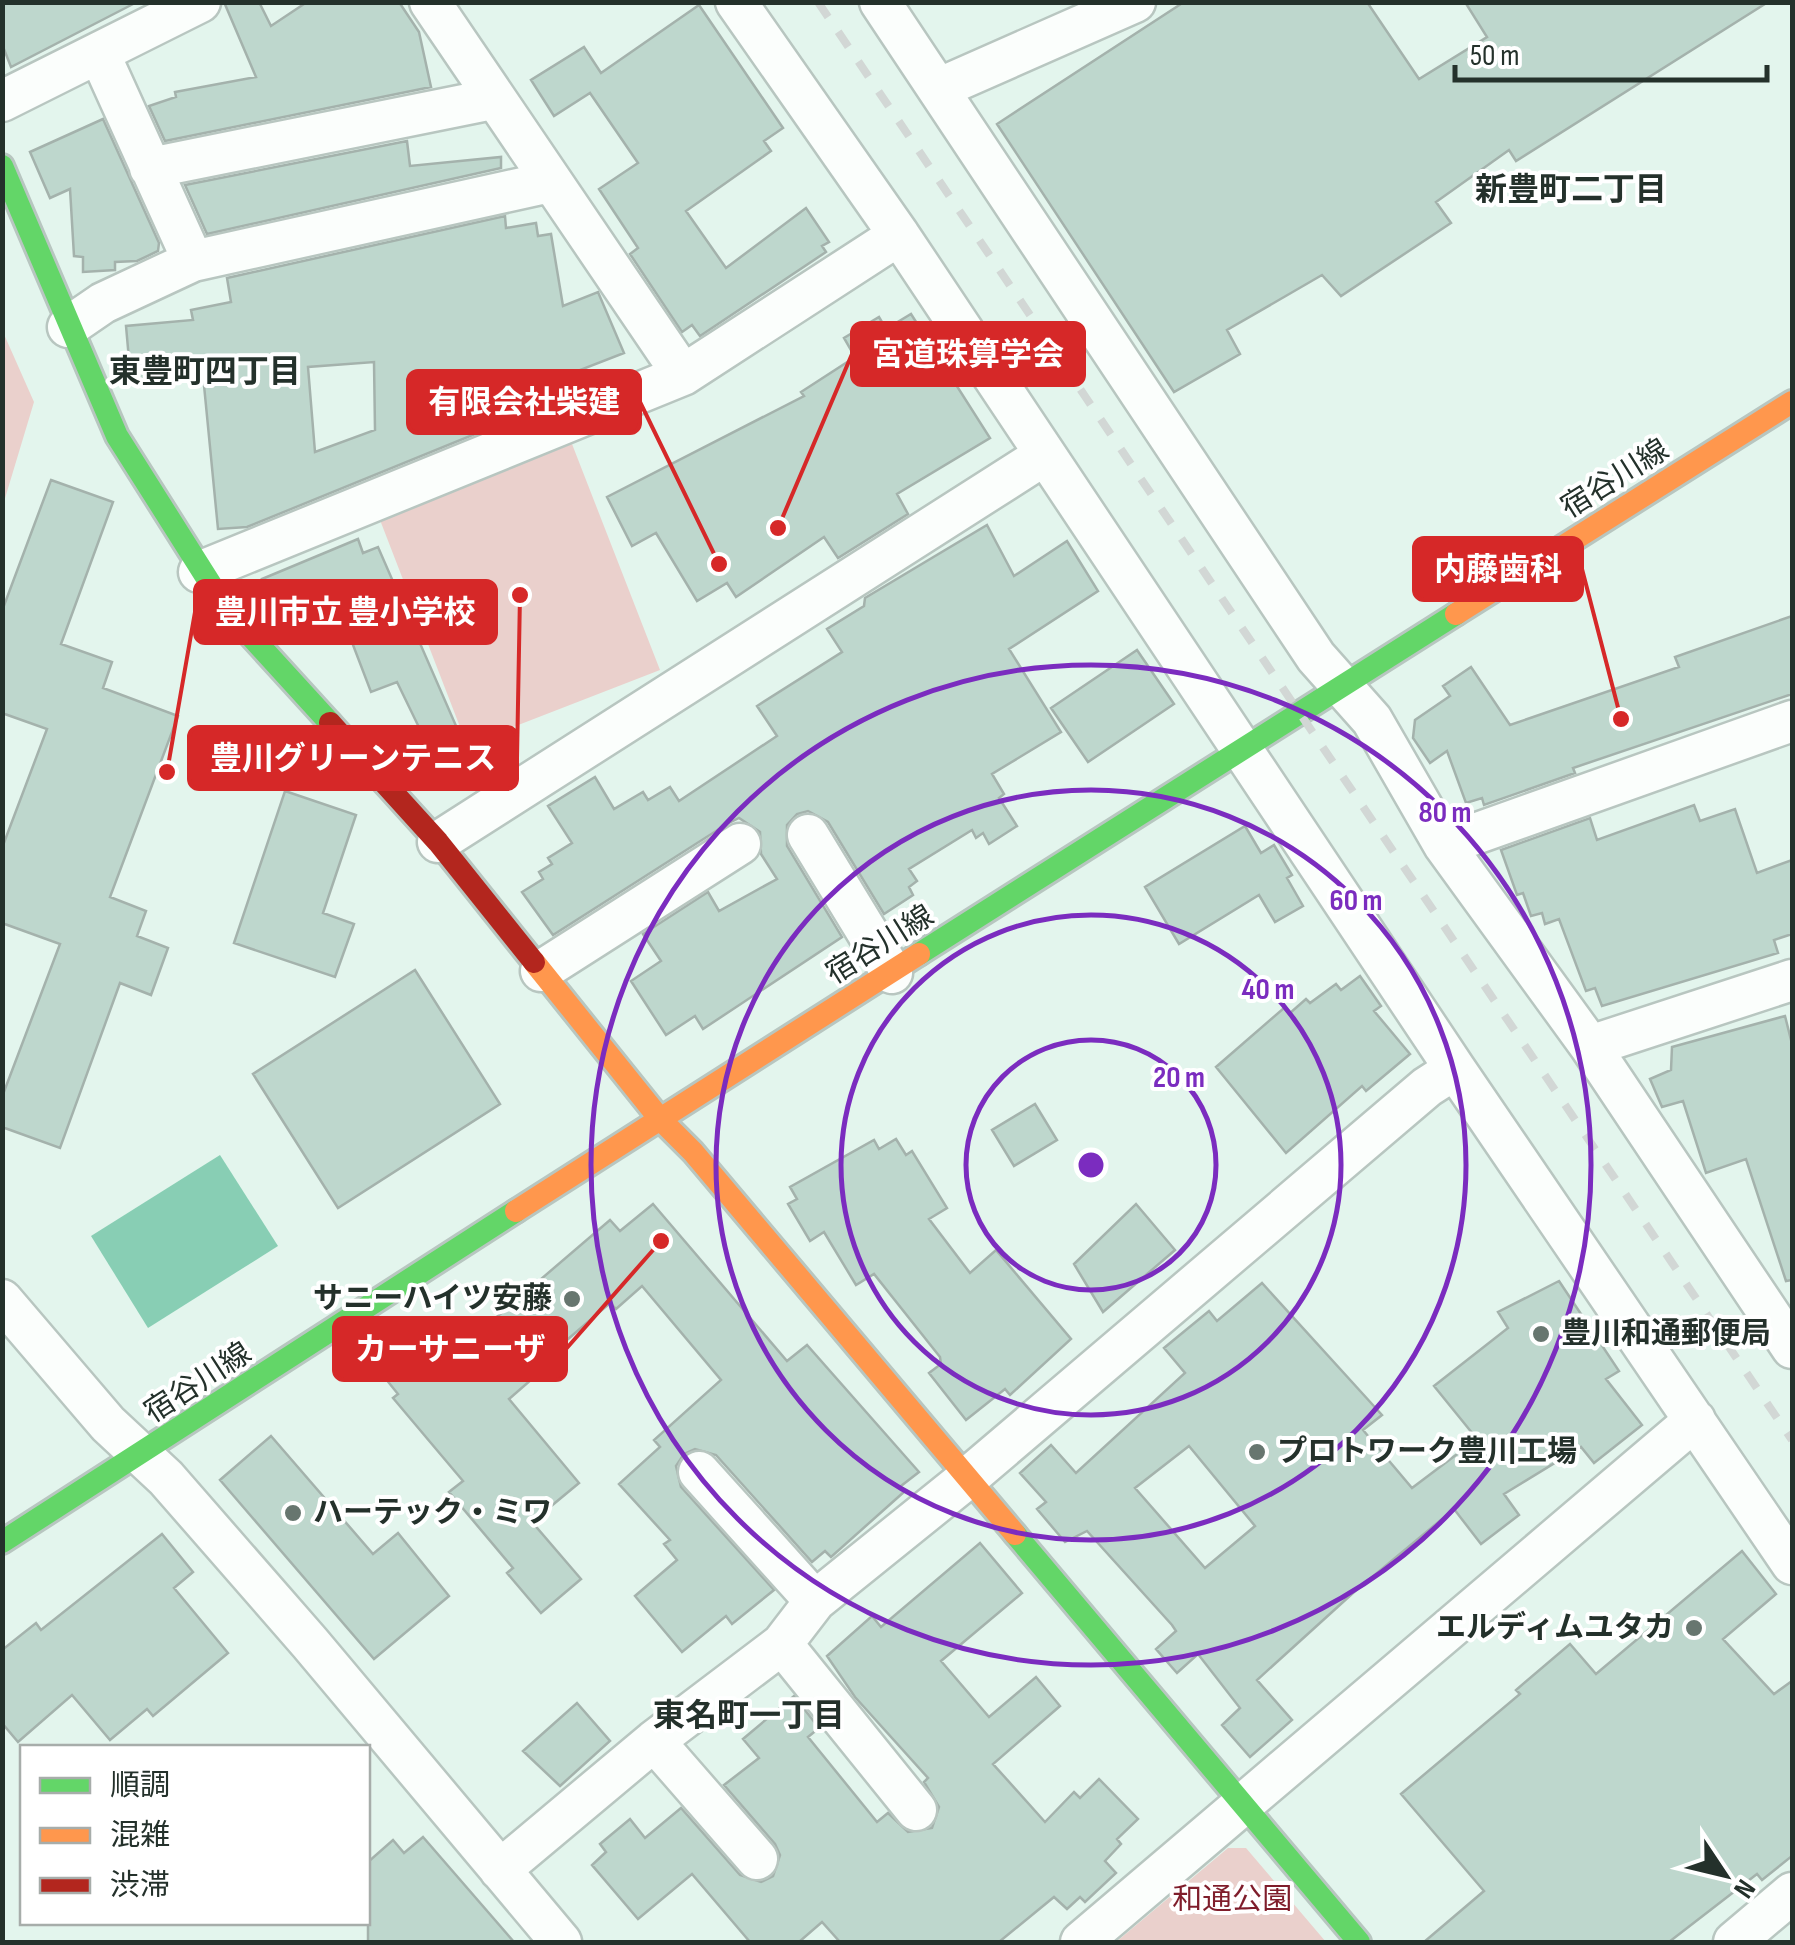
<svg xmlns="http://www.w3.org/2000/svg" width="1795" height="1945" font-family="'Sofia Sans Condensed','Noto Sans JP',sans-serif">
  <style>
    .green { fill: #ead0cc }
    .water { fill: #88ceb4 }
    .building { fill: #bed7cd; stroke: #a4b2ac; stroke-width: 2.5; fill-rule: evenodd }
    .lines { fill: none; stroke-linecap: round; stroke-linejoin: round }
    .street-casing { stroke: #b8c6c0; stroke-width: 45 }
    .fast-casing { stroke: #b8c6c0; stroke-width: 28 }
    .slow-casing { stroke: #b8c6c0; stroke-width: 28 }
    .jam-casing { stroke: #b8c6c0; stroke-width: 28 }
    .street { stroke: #fbfefc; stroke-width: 40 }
    .fast { stroke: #63d668; stroke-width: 22 }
    .slow { stroke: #ff974d; stroke-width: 22 }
    .jam { stroke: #b3261e; stroke-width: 22 }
    .rail { stroke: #d2d7d5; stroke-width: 8; stroke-dasharray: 18 18; stroke-linecap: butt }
    .ring { fill: none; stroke: #7b2cbf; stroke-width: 5 }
    .poi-dot { fill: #67766f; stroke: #fff; stroke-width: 4 }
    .labels { text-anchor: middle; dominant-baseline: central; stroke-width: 8; stroke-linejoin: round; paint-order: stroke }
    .street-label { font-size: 30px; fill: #24312b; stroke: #fff }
    .poi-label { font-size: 30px; font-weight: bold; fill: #24312b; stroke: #fff; text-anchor: start }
    .park-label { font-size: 30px; fill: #7f1d2b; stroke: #fff }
    .neighbourhood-label { font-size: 32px; font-weight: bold; fill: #24312b; stroke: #fff }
    .centre { fill: #7b2cbf; stroke: #fff; stroke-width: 5 }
    .ring-label { font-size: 30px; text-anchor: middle; font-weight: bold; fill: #7b2cbf; stroke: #fff; stroke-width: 8; stroke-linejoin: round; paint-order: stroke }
    .leader { fill: none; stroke: #d62828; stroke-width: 4 }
    .callout-dot { fill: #d62828; stroke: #fff; stroke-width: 4 }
    .callout { fill: #d62828; stroke: #d62828; stroke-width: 4 }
    .callout-label { font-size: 32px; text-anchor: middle; font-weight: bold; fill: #fff }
  </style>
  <rect width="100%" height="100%" fill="#e3f5ed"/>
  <path class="green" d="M3,332L34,402L3,505L2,332Z
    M572,444L660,670L467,745L380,520Z
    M1228,1848H1246L1326,1942H1116Z"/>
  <path class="water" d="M220,1155L278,1246L148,1328L91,1236Z"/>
  <path class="building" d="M2,2H137L11,67L2,44Z
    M224,2H259L271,26L307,2H399L419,32L431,87L165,141L149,106L176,97L175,92L256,77Z
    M1184,2H1367L1419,79L1487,37L1465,2H1768L1516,161L1509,150L1436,202L1451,223L1341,296L1322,275L1227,330L1240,354L1174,392L997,124Z
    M699,5L783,128L764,141L771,151L686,211L726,268L806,208L829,242L822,246L826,252L700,336L692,325L682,332L630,254L638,248L599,189L638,163L590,93L554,116L531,80L584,47L601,73Z
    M103,119L159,243L158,251L137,261L115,262V270L83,272V257L74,256L70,189L50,198L30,152Z
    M407,141L410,166L501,157V168L207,234L185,185Z
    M505,216L506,228L536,223L538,236L551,234L563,306L598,292L624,353L477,410L485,430L247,527L218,529L203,375L131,382L126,326L193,320L191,310L231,302L227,278ZM374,362L375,430L315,452L308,367Z
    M911,314L990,438L897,494L908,514L838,558L824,537L736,597L727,583L697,601L656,533L632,546L607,497L804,396L801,392L855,357L844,338L879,317L886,329Z
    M51,480L113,502L61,644L112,662L103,688L178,716L110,897L146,911L137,936L168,948L151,995L120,983L60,1148L2,1127V1097L60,944L2,923V848L47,729L2,713V611Z
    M987,525L1014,576L1067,541L1098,591L1009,649L1061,732L992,774L1004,794L999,798L1017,826L989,844L983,833L976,838L972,830L909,869L917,881L909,887L913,895L884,914L828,822L808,811L797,814L787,825V846L842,937L703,1029L695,1016L666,1035L631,981L661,961L643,934L708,892L719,911L777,879L761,854L760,832L739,818L727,824L553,935L522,892L543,879L539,872L552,864L548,858L572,843L548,806L595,777L614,809L643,792L648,800L670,787L679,801L777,736L757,706L842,652L827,629L864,606L865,598Z
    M358,539L363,553L378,547L460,735L429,748L397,682L371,692L332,590L277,613L262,579Z
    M1792,616V694L1573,768L1575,773L1484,805L1482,798L1466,803L1447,751L1430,763L1413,738L1415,720L1450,696L1443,686L1471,667L1510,725L1679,667L1675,657Z
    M1137,650L1174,704L1088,762L1051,708Z
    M285,791L356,815L323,913L354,924L335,977L234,943Z
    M1694,805L1700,821L1735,809L1757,873L1792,860V934L1774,940L1778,953L1602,1006L1595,988L1586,991L1559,919L1545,924L1542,913L1531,916L1523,893L1517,895L1501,850L1590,818L1597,840Z
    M1245,826L1261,853L1274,845L1292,875L1287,878L1303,906L1275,922L1259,895L1179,944L1145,887Z
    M415,970L500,1104L338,1208L253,1074Z
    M1360,976L1381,1006L1374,1011L1410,1054L1366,1091L1362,1086L1286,1153L1216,1067L1284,1008L1289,1014L1306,999L1310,1003L1336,984L1341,990Z
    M1785,1016L1792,1044V1280L1786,1281L1746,1159L1706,1173L1683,1101L1662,1107L1650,1079L1671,1070L1672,1047Z
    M1035,1104L1057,1140L1014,1166L992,1130Z
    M896,1139L906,1155L912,1151L947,1208L929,1219L970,1273L996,1250L1071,1339L1010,1395L1005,1389L966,1420L929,1373L941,1364L940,1357L874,1274L856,1285L824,1232L810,1241L788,1204L797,1199L790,1187L874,1140L879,1149Z
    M653,1204L787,1361L807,1345L919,1472L901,1486L905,1491L831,1557L825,1551L812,1562L716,1455L695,1449L684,1454L676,1466L681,1487L774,1590L732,1624L726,1616L682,1652L635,1596L677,1560L664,1544L670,1540L619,1484L660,1447L654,1440L721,1380L642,1286L616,1309L610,1303L560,1346L564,1351L509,1399L579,1483L532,1522L581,1579L541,1613L507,1573L513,1568L449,1492L463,1481L393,1398L398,1394L385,1378L448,1325L464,1345L610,1220L620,1231Z
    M1136,1204L1175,1250L1103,1312L1074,1264Z
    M1559,1281L1619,1371L1606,1379L1642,1425L1594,1463L1581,1447L1504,1494L1519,1515L1481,1544L1454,1509L1353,1593L1257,1680L1292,1720L1250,1757L1222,1725L1240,1708L1198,1654L1177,1673L1156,1649L1176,1631L1172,1625L1087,1531L1065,1542L1037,1509L1046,1502L1020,1473L1051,1445L1076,1473L1185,1373L1164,1348L1209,1311L1217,1321L1262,1283L1382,1415L1363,1430L1412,1488L1477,1439L1434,1386L1508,1328L1498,1312ZM1189,1446L1255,1526L1205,1568L1135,1488Z
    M271,1436L373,1554L398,1533L449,1596L374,1659L220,1480Z
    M162,1534L193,1572L174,1588L228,1653L153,1716L147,1709L110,1740L72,1695L18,1742L2,1723V1650L36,1623L41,1630Z
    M980,1543L1022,1593L941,1661L989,1717L1036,1677L1060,1706L993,1764L1045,1822L1074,1792L1080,1798L1099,1779L1138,1819L1117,1839L1121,1844L1105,1861L1116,1873L1085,1902L1080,1897L1067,1909L1054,1897L999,1942H840L822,1922L799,1942H750L692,1874L638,1919L592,1865L606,1852L600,1844L630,1819L645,1838L681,1808L740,1875L761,1882L773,1876L780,1855L775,1844L724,1785L759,1758L743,1739L794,1696L819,1728L808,1737L877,1822L888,1813L908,1832L932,1828L939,1807L924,1782L928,1778L855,1697L827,1656L872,1616L881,1627Z
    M1742,1551L1776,1594L1723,1639L1774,1694L1792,1681V1856L1762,1880L1757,1874L1669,1942H1424L1484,1891L1401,1794L1520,1694L1516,1690L1570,1644L1596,1674Z
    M577,1703L610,1741L560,1786L523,1751Z
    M423,1837L514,1942H368V1862L393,1840L404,1853Z"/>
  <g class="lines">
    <defs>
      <path id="street" d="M430,2L683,375
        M736,2L899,235L1455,1069L1792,1564
        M880,2L1316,657L1372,720L1444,845L1590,1046L1792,1348
        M99,53L193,261
        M940,88L1135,2
        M2,101L200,2
        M150,168L493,99
        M68,327L103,303L193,261L550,182
        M199,572L683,375L899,235
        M808,835L892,973
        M438,842L1043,456
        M1444,845L1792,721
        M541,971L740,844
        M1590,1046L1792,980
        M2,1300L108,1424L166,1478L310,1643L561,1942
        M699,1472L815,1601
        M782,1644L916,1810
        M654,1741L757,1859
        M500,1870L654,1741L782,1644L815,1601L970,1476L1427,1087L1455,1069
        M1081,1942L1695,1420
        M1734,1942L1792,1893"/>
      <path id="fast" d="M2,166L117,436L227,610L330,723
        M919,954L1456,614
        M1015,1534L1359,1942
        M2,1542L516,1211"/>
      <path id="slow" d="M1456,614L1792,402
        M534,962L660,1119L693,1152L1015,1534
        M516,1211L919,954"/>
      <path id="jam" d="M330,723L438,842L534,962"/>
    </defs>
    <use href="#street" class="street-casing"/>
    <use href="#fast" class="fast-casing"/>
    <use href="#slow" class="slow-casing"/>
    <use href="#jam" class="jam-casing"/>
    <use href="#street" class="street"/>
    <use href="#fast" class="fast"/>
    <use href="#slow" class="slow"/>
    <use href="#jam" class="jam"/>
    <path class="rail" d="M818,2L1792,1440"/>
  </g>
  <g class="ring">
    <circle cx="1091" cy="1165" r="125"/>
    <circle cx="1091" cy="1165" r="250"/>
    <circle cx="1091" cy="1165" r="375"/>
    <circle cx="1091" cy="1165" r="500"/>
  </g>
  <g class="poi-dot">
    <circle cx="572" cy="1299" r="10"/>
    <circle cx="1541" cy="1334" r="10"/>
    <circle cx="1257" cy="1452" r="10"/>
    <circle cx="293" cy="1513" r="10"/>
    <circle cx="1694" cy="1628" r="10"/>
  </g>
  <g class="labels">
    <g class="street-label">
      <text transform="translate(1615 479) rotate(-32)">宿谷川線</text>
      <text transform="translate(880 945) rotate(-32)">宿谷川線</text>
      <text transform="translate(198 1383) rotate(-33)">宿谷川線</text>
    </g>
    <g class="poi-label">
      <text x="552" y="1299" text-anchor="end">サニーハイツ安藤</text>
      <text x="1561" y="1334">豊川和通郵便局</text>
      <text x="1277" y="1452">プロトワーク豊川工場</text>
      <text x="313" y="1513">ハーテック・ミワ</text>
      <text x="1674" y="1628" text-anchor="end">エルディムユタカ</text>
    </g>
    <g class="park-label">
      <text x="1232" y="1900">和通公園</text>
    </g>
    <g class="neighbourhood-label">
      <text x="1571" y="190">新豊町二丁目</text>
      <text x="205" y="372">東豊町四丁目</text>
      <text x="749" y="1716">東名町一丁目</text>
    </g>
  </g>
  <circle cx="1091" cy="1165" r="15" class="centre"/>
  <g class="ring-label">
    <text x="1445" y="822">80 m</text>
    <text x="1356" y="910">60 m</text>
    <text x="1268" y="999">40 m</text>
    <text x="1179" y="1087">20 m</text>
  </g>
  <path class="leader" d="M778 528L852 354M719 564L640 402M1621 719L1582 569M167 772L195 612M520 595L517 758M661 1241L566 1349"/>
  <g class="callout-dot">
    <circle cx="778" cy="528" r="10"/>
    <circle cx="719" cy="564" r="10"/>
    <circle cx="1621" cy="719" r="10"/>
    <circle cx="167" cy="772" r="10"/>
    <circle cx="520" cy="595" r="10"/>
    <circle cx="661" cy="1241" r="10"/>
  </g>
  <g class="callout">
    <rect x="852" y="323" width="232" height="62" rx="10"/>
    <rect x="408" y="371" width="232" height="62" rx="10"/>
    <rect x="1414" y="538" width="168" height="62" rx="10"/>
    <rect x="195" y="581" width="301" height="62" rx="10"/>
    <rect x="189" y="727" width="328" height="62" rx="10"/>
    <rect x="334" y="1318" width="232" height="62" rx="10"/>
  </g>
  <g class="callout-label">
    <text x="968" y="365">宮道珠算学会</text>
    <text x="524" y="413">有限会社柴建</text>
    <text x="1498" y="580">内藤歯科</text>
    <text x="345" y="623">豊川市立 豊小学校</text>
    <text x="353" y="769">豊川グリーンテニス</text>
    <text x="450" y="1360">カーサニーザ</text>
  </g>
  <rect width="1795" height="1945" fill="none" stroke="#24312b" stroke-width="10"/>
  <rect x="20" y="1745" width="350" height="180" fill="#ffffff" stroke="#a7adaa" stroke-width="2.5"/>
  <rect x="40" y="1778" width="50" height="15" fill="#63d668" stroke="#a7adaa" stroke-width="2.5"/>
  <text x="110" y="1795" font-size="30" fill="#24312b">順調</text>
  <rect x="40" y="1828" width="50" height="15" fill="#ff974d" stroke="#a7adaa" stroke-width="2.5"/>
  <text x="110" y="1845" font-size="30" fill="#24312b">混雑</text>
  <rect x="40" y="1878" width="50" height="15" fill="#b3261e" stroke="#a7adaa" stroke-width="2.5"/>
  <text x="110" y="1895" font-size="30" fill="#24312b">渋滞</text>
  <g transform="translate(1725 1875) rotate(125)" stroke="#ffffff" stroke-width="8" paint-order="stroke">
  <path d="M0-8L18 38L0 25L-18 38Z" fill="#24312b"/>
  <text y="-15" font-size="28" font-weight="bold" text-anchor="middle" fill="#24312b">N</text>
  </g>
  <path d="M1455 65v15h312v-15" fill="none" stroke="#24312b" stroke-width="5"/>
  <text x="1470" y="65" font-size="30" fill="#24312b" stroke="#ffffff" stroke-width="8" paint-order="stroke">50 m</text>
</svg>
